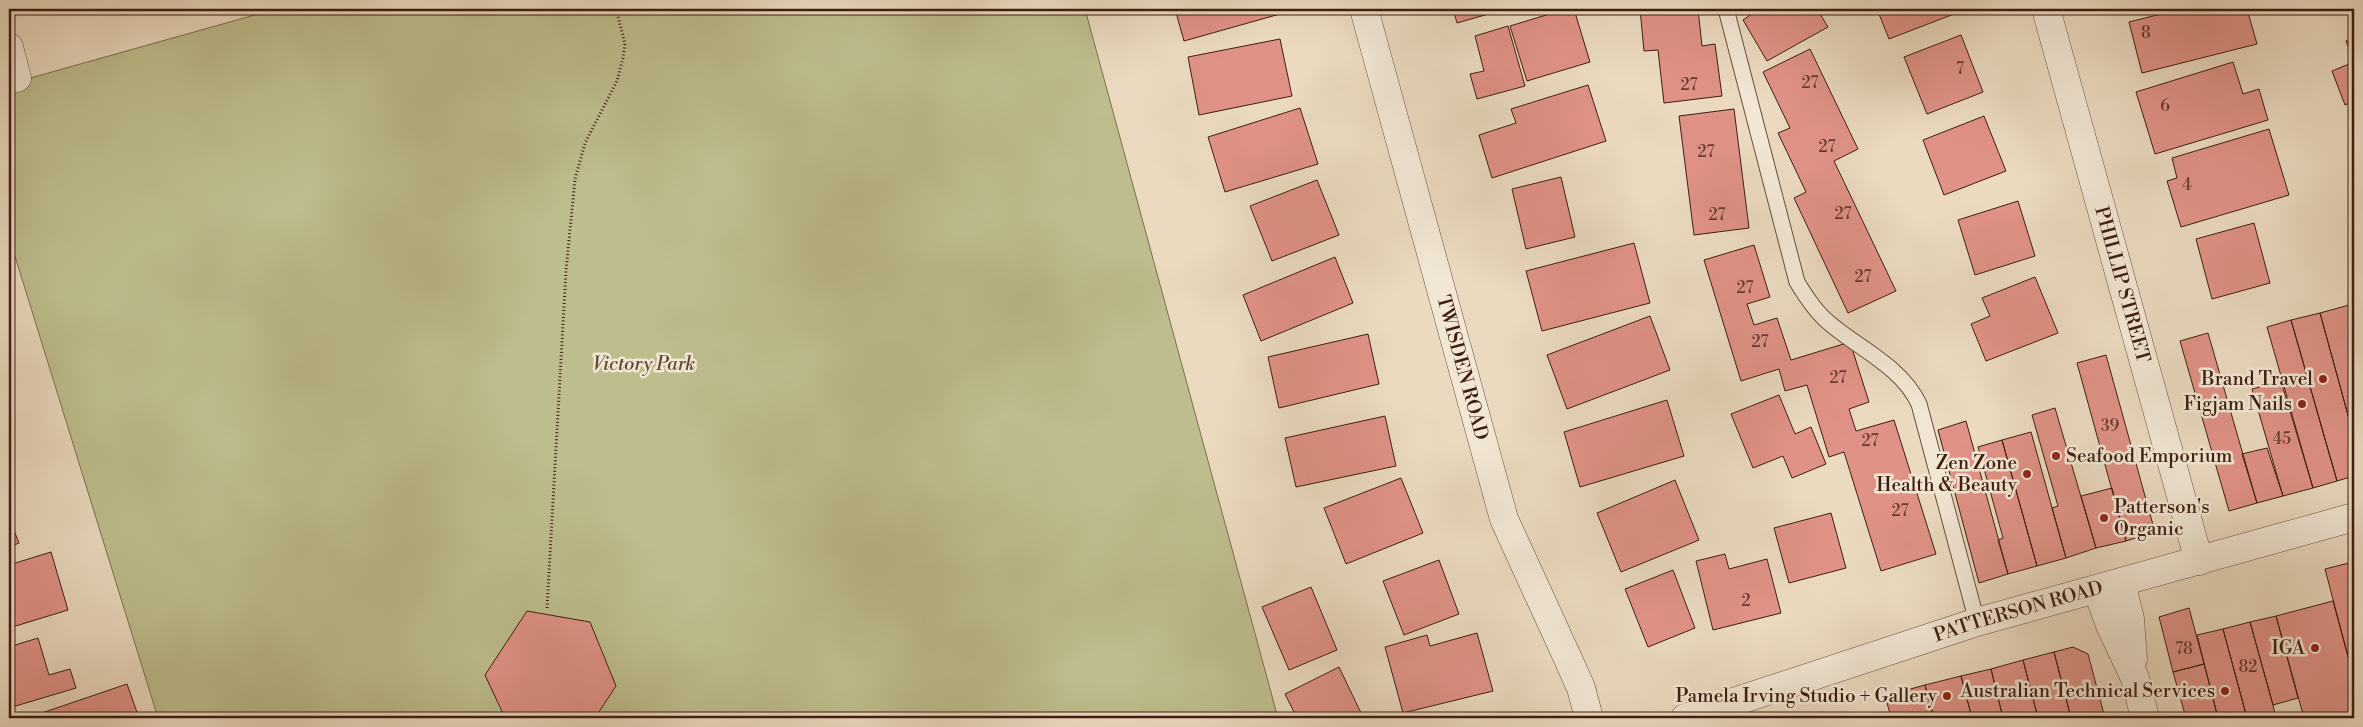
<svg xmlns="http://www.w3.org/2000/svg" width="2363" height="727" font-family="'Libre Bodoni',serif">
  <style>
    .green { fill: #bebd8d; stroke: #7e6e4f }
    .building { fill: #e09286; stroke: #3e1e11 }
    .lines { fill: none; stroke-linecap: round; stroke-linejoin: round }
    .service-casing { stroke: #694d3c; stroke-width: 17 }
    .minor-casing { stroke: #694d3c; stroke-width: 29 }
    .tertiary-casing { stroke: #694d3c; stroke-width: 29 }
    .path { stroke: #3e1e11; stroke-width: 3; stroke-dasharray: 1 2.5; stroke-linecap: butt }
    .service { stroke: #f2e7d5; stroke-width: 15 }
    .minor { stroke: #f2e7d5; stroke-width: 28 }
    .tertiary { stroke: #f2e7d5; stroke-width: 28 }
    .poi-dot { fill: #8f2418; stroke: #f2e7d5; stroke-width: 2 }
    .labels { text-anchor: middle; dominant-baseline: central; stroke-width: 5; stroke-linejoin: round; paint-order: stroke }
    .number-label { font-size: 16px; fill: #663b2e }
    .street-label { font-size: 19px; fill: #3e1e11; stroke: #f2e7d5 }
    .park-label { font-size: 19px; font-style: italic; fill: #5e4630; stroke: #f2e7d5 }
    .poi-label { font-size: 19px; fill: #3e1e11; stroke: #f2e7d5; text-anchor: end }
  </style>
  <rect width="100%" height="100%" fill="#ebdabf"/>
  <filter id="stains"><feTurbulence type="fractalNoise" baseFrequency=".004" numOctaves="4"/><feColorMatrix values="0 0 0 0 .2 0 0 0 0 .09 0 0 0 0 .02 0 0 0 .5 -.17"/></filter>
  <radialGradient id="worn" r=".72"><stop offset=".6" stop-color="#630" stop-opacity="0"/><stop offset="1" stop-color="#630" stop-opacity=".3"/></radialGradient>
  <path class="green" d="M276,9H1085L1278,718H158L9,237V84Z"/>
  <path class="building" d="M1175,9H1286L1287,12L1184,41Z
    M1453,9H1498L1499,11L1457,23Z
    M1566,9H1574L1590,62L1527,81L1510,26Z
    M1640,9H1698L1702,46L1715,44L1722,96L1664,103L1658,50L1644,51Z
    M1759,9H1817L1828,27L1767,61L1743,20Z
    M1877,9H1967L1889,39Z
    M2181,9H2247L2257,44L2142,73L2129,22Z
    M1508,26L1525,86L1477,99L1470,74L1484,71L1475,36Z
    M1961,35L1983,92L1927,114L1904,57Z
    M2354,37V61L2346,41Z
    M1280,39L1292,96L1199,115L1188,57Z
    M1810,49L1858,149L1834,161L1896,291L1848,313L1794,198L1806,192L1778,133L1790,128L1763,72Z
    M2233,62L2243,94L2259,89L2268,120L2155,154L2136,92Z
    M2354,62V101L2345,105L2332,71Z
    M1588,85L1606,141L1492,178L1479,135L1516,123L1511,109Z
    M1300,108L1318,164L1225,192L1208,137Z
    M1734,109L1749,228L1694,235L1679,116Z
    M1984,116L2006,171L1944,195L1923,140Z
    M2269,129L2289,195L2181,227L2167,181L2177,178L2172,158Z
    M1561,177L1575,237L1526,249L1512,189Z
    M1317,180L1339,235L1272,261L1250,206Z
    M2018,201L2035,256L1975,275L1958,220Z
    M2254,223L2270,283L2212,299L2196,239Z
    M1634,243L1650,303L1542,331L1526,271Z
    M1754,245L1770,297L1747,304L1754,325L1777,318L1791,360L1850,342L1869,402L1849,409L1856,431L1894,420L1936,554L1881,571L1844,452L1829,457L1807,385L1785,391L1779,369L1741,381L1704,260Z
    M1335,257L1353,303L1261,341L1243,295Z
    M2035,277L2058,333L1986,361L1971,324L1990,316L1982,298Z
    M2349,305L2354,326V437L2320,313Z
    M2320,313L2354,437V476L2337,481L2291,320Z
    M1650,316L1670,370L1567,409L1547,355Z
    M2291,320L2337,481L2313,488L2267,327Z
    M2208,333L2257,503L2229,511L2180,341Z
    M1368,334L1379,384L1279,408L1268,357Z
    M2106,355L2155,532L2126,541L2077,363Z
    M2281,381L2313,488L2283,496L2252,389Z
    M1779,395L1795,434L1811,427L1826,464L1792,478L1783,456L1753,468L1731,414Z
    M1667,400L1684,456L1580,487L1564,432Z
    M2055,408L2096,548L2066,558L2052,508L2058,506L2032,415Z
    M1385,416L1396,466L1296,487L1285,438Z
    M1966,421L2008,574L1979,583L1938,430Z
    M2031,432L2066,558L2037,566L2002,440Z
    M2002,440L2037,566L2008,574L1998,540L2003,538L1978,447Z
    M2267,448L2283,496L2257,503L2242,454Z
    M1401,478L1423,533L1346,564L1324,508Z
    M1675,480L1699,540L1621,572L1597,513Z
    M2112,488L2126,541L2096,548L2081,496Z
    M1831,513L1846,568L1789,583L1774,528Z
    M9,518L19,543L9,547Z
    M51,552L68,610L9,628V565Z
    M1725,554L1729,569L1767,559L1781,613L1713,630L1696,561Z
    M1439,560L1459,614L1404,635L1383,581Z
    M2353,562L2354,568V679L2325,569Z
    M1673,570L1695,628L1648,647L1625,589Z
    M1311,587L1337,650L1289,670L1262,607Z
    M2333,601L2354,679V718H2304L2276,616Z
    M2189,608L2204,664L2173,672L2159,617Z
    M527,611L590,622L616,686L595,718H505L485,675Z
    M2276,616L2298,698L2273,705L2250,622Z
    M2250,622L2273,705L2276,718H2247L2223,629Z
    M2223,629L2247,718H2218L2197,635Z
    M1477,633L1493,691L1403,713L1385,647L1427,635L1430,646Z
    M38,638L49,675L70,669L76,688L9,708V647Z
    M2073,647L2088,654L2105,718H2071L2054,652Z
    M2054,652L2071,718H2038L2023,660Z
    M2023,660L2038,718H2003L1991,669Z
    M2204,664L2218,718H2186L2173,672Z
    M1339,667L1362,715L1355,718H1297L1285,694Z
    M1991,669L2003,718H1972L1961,676Z
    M1961,676L1972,718H1934L1925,685Z
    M127,684L139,718H27Z
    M1925,685L1934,718H1888L1891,717L1885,696Z"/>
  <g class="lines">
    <defs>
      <path id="service" d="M1726,9L1797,282C1806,297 1815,311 1828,322C1859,349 1901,366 1919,404L1977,622"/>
      <g id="minor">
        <path id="s1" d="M1364,9L1504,519L1569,661L1581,688L1589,718"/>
        <path id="s2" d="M2046,9L2199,561"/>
        <path d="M9,47L17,78"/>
        <path d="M2121,583L2130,619L2133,659"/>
        <path d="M2097,589L2110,625L2135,678L2145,718"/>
      </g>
      <g id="tertiary">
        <path id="s3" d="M1685,718L1977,622L2354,517"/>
      </g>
    </defs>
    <use href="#service" class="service-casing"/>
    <use href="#minor" class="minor-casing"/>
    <use href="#tertiary" class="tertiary-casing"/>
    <path class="path" d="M547,608L566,271L575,179L585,143L617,81L623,58L625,44L616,9"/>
    <use href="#service" class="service"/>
    <use href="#minor" class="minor"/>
    <use href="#tertiary" class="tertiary"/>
  </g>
  <g class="poi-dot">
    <circle cx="2323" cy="379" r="5"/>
    <circle cx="2302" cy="404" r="5"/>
    <circle cx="2056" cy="456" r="5"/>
    <circle cx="2027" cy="474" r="5"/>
    <circle cx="2104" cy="518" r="5"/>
    <circle cx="2315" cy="648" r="5"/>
    <circle cx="2225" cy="691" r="5"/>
    <circle cx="1947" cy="696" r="5"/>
  </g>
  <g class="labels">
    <g class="number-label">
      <text x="2146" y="33">8</text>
      <text x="1960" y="69">7</text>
      <text x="1810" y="83">27</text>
      <text x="1689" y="85">27</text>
      <text x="2165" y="106">6</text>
      <text x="1827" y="147">27</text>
      <text x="1706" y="152">27</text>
      <text x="2187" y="185">4</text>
      <text x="1843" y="214">27</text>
      <text x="1717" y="215">27</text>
      <text x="1863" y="277">27</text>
      <text x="1745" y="288">27</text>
      <text x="1760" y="342">27</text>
      <text x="1838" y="378">27</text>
      <text x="2110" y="426">39</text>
      <text x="2282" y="439">45</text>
      <text x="1870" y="441">27</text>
      <text x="1900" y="511">27</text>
      <text x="1746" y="601">2</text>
      <text x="2184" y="649">78</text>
      <text x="2248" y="667">82</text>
    </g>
    <g class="street-label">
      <text stroke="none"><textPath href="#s2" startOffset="286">PHILLIP STREET</textPath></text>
      <text stroke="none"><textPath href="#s1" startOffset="372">TWISDEN ROAD</textPath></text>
      <text stroke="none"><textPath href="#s3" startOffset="350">PATTERSON ROAD</textPath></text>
    </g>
    <g class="park-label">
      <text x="644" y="364">Victory Park</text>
    </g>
    <g class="poi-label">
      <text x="2313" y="379">Brand Travel</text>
      <text x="2292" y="404">Figjam Nails</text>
      <text x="2066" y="456" text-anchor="start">Seafood Emporium</text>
      <text x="2017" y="463">Zen Zone<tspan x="2017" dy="22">Health &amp; Beauty</tspan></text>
      <text x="2114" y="507" text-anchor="start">Patterson's<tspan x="2114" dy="22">Organic</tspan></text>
      <text x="2305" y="648">IGA</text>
      <text x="2215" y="691">Australian Technical Services</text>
      <text x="1937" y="696">Pamela Irving Studio + Gallery</text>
    </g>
  </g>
  <rect width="2363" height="727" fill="none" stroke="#ebdabf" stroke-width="30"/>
  <rect x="10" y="10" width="2343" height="707" fill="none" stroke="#3e1e11" stroke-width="2.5"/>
  <rect x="15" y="15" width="2333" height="697" fill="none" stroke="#3e1e11"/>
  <rect width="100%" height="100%" filter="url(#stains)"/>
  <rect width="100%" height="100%" fill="url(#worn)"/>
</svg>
